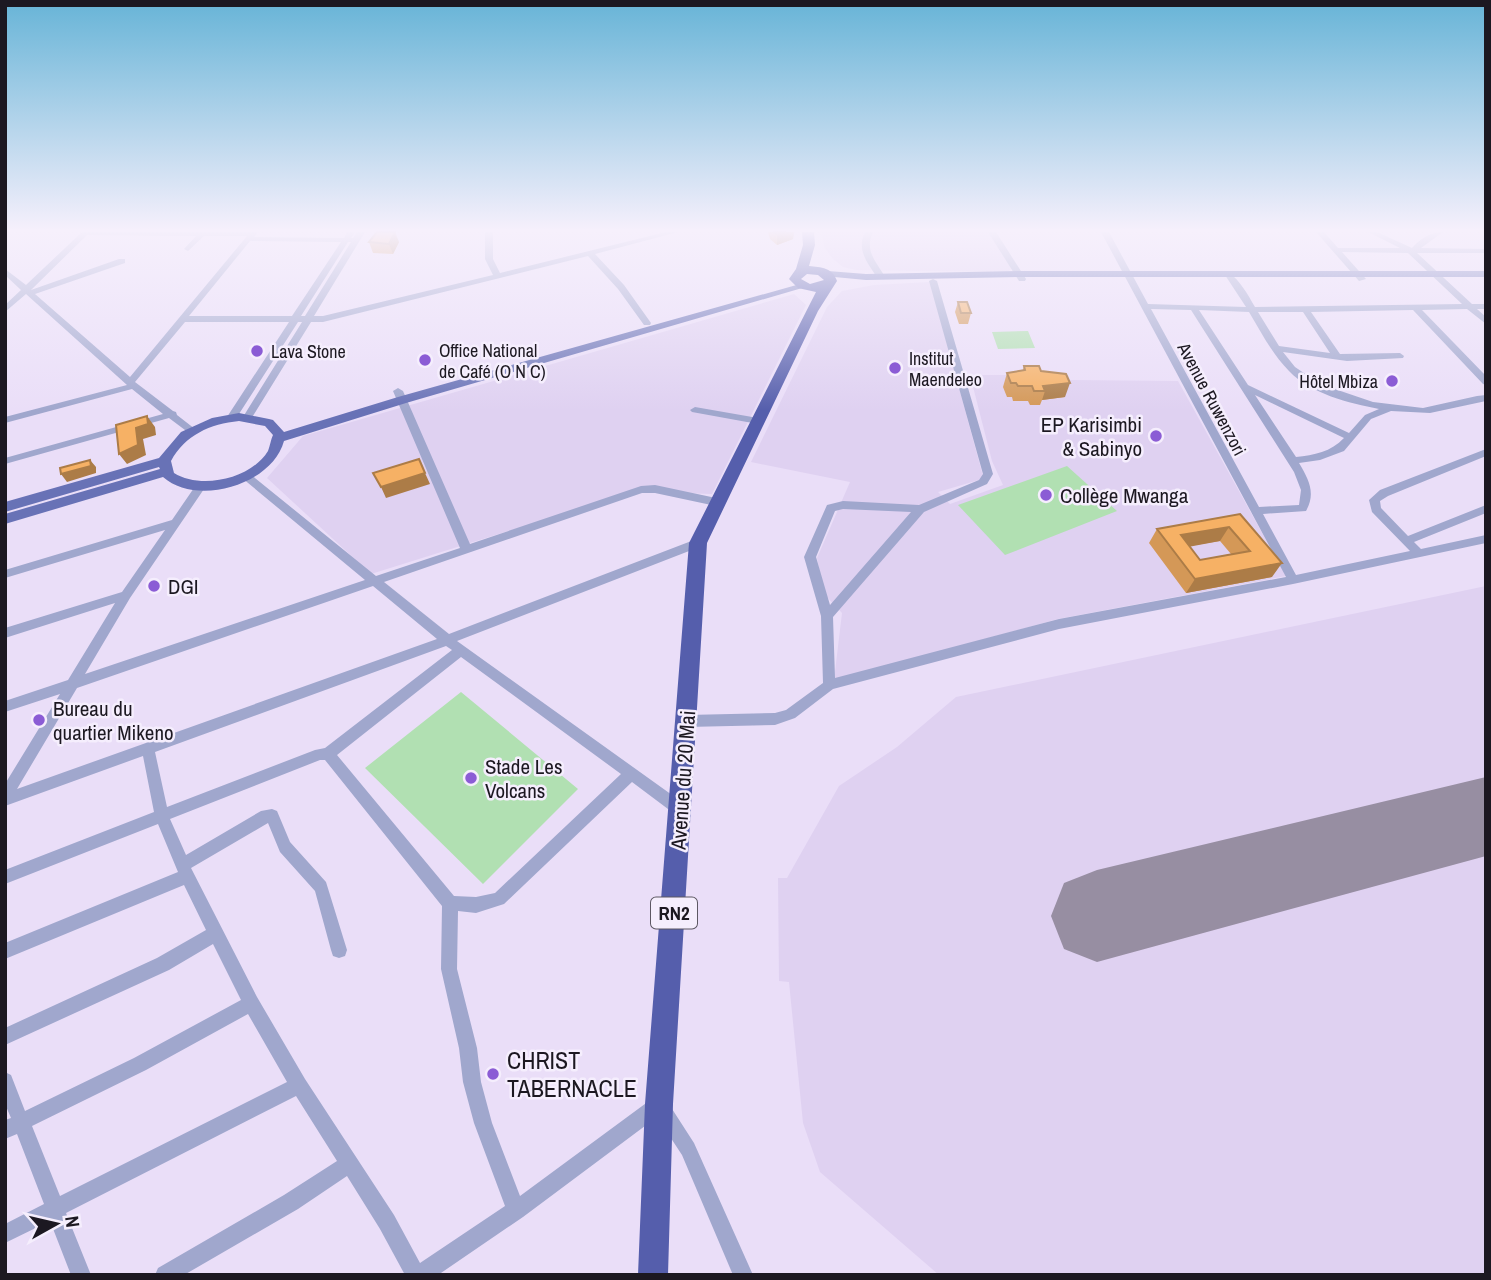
<svg xmlns="http://www.w3.org/2000/svg" width="1491" height="1280" font-family="'Archivo Narrow',sans-serif">
  <style>
    .built { fill: #dfd1f1 }
    .green { fill: #b1e0b2 }
    .lines { fill: none; stroke-linecap: round; stroke-linejoin: round }
    .runway { fill: #978ea2; fill-rule: evenodd }
    .minor { fill: #a0a7cd; fill-rule: evenodd }
    .major { fill: #6872b6; fill-rule: evenodd }
    .highway { fill: #555eac; fill-rule: evenodd }
    .wall { fill: #d49857; fill-rule: evenodd }
    .shaded-wall { fill: #ac7c47 }
    .building { fill: #f6b165; stroke: #ac7c47; stroke-width: 2; fill-rule: evenodd }
    .poi-dot { fill: #8b5cd5; stroke: #f5eefd; stroke-width: 2.5 }
    .labels { text-anchor: middle; dominant-baseline: central; stroke-width: 5; stroke-linejoin: round; paint-order: stroke }
    .far-poi-label { font-size: 18px; fill: #1c1821; stroke: #f5eefd; text-anchor: start }
    .far-street-label { font-size: 18px; fill: #1c1821; stroke: #f5eefd }
    .shield { fill: #f5eefd; stroke: #5d5863; stroke-width: 2 }
    .shield-label { font-size: 19px; font-weight: bold; fill: #1c1821 }
    .poi-label { font-size: 21px; fill: #1c1821; stroke: #f5eefd; text-anchor: start }
    .street-label { font-size: 21px; fill: #1c1821; stroke: #f5eefd }
    .near-poi-label { font-size: 24px; fill: #1c1821; stroke: #f5eefd; text-anchor: start }
  </style>
  <rect width="100%" height="100%" fill="#eadef8"/>
  <path class="built" d="M822,232H989L1012,269L1007,272L856,270L843,267L833,259L824,247Z
    M930,282L983,476L979,480L938,492L950,504L1003,485L992,461L970,375H1068L1070,380L1178,381L1286,576L1058,619L834,680L842,613L824,594L817,558L850,482L751,462L827,307L842,291L874,285Z
    M794,294L806,305L712,494L678,493L649,487L371,574L267,478L303,436Z
    M1486,586V1275H939L820,1172L803,1123L789,982L779,981L778,878H787L839,786L897,747L956,697Z"/>
  <path class="green" d="M1028,331L1035,348L998,349L992,332Z
    M1067,466L1117,511L1005,555L958,505Z
    M461,692L578,789L483,884L365,768Z"/>
  <g class="lines">
    <path class="runway" d="M1486,777V856L1097,962L1064,949L1051,916L1064,883L1097,870Z"/>
    <path class="minor" d="M82,232H258L254,237L344,238L347,232H355L351,238H353L357,232H365L314,316H323L493,275L485,259V232H493V259L500,273L666,232H678L595,254L624,285L651,323L650,325H644L618,289L588,256L323,322H311L251,419H245L243,417L302,322H298L237,417L232,420L227,417L289,322H185L135,382L173,411L176,412L177,415L195,429V433H189L169,418L5,464V458L163,414L132,389L5,423V417L127,385L26,294L5,312V305L21,290L5,275V269L26,285ZM87,235L196,236L184,249L188,251L204,236H247L130,377L35,294L125,263V259H119L31,290ZM250,241L341,242L292,316H189ZM348,242H351L305,316H301Z
      M865,232H873C864,251 876,261 885,277L884,279H878C868,263 856,251 865,232Z
      M988,232H996L1026,279L1025,281H1019Z
      M1101,232H1109L1148,304L1246,307L1225,275L1229,273C1240,280 1248,295 1255,307L1462,304L1408,253L1342,252L1366,279L1359,281L1316,232H1324L1338,248H1400L1368,232H1377L1412,248C1420,239 1430,232 1443,232L1421,248L1486,249V253H1417L1472,304H1486V309H1477L1486,317V324L1467,309L1422,310L1486,376V385L1483,384L1413,310L1311,312L1340,354L1400,353L1404,356L1403,358L1347,361L1283,352L1295,367L1320,384L1373,402L1423,408L1477,396L1486,395V401L1430,413L1391,411L1371,419L1344,451L1320,460L1299,463C1309,480 1316,493 1306,511L1263,514L1296,575L1410,551L1372,512L1369,500L1380,490L1486,449V456L1388,496L1380,501L1381,508L1408,536L1486,505V513L1414,542L1421,549L1486,535V543L1293,584L1059,629L833,689L795,718L775,725L687,727L682,725L680,721L682,717L687,715L775,713L786,710L823,683L821,616L804,557L827,505L843,501L919,505L979,480L983,474L929,281L933,279L937,281L993,474L987,484L924,512L833,617L835,678L1059,619L1286,577ZM1151,309L1191,310L1294,472L1301,490L1299,505L1259,507ZM1199,310L1249,312C1261,332 1272,354 1289,371C1311,394 1349,403 1379,409L1365,415L1349,433L1248,385ZM1258,312H1303L1330,353L1279,346ZM1255,395L1344,438C1331,452 1314,455 1296,457ZM843,509L911,512L830,605L816,557L835,511Z
      M398,388L403,391L470,544L641,486L655,485L716,498L721,502L716,506L655,493H642L384,582L449,634L694,540H702L704,543L702,546L457,641L686,805L688,810L686,815L681,817L676,815L632,782L504,904L476,913L458,911L457,969L477,1048L481,1082L492,1123L520,1196L653,1098L659,1095L665,1098L694,1143L753,1275H733L682,1155L657,1117L523,1217L438,1275H405L380,1229L347,1176L298,1209L184,1275H155L158,1268L284,1195L337,1161L296,1096L66,1213L91,1275H71L50,1221L5,1243V1224L44,1204L17,1134L5,1139V1120L11,1118L5,1104V1072L11,1075L25,1111L134,1058L241,1000L213,944L169,970L5,1045V1028L157,958L206,930L184,885L5,959V943L178,872L158,824L5,884V870L154,812L143,756L5,806V784L60,694L5,712V701L68,680L115,603L5,638V628L122,592L165,530L5,578V570L172,520L196,485H204L205,487L204,489L130,598L85,674L365,580L242,478V474H250L376,576L460,548L393,391ZM373,586L437,639L17,789L77,688ZM446,646L452,650L325,748L315,750L167,807L155,752ZM461,657L621,774L495,893L476,897L454,896L337,755ZM320,760H325L442,906L441,969L459,1048L463,1082L474,1123L505,1206L420,1263L394,1215L305,1079L257,997L191,868L268,823L280,852L315,891L331,950L333,956L339,958L345,956L347,950L326,882L290,842L277,811L272,809L261,811L186,855L170,819ZM248,1014L287,1082L60,1196L32,1126L146,1070Z
      M695,407L758,418L763,421L758,424L692,412L690,410Z"/>
    <path class="major" d="M828,271L866,274L1018,271H1486V277H1018L866,280L824,276V272Z
      M800,284L809,286L406,403L284,441C272,485 197,507 163,477L5,524V514L160,469L159,467L5,512V502L159,458L181,432L212,418L239,413L269,419L273,420L284,432L398,397ZM239,421L265,426L273,435C271,439 270,446 268,451C251,479 201,490 174,473L171,461C185,435 210,424 239,421Z"/>
    <path class="highway" d="M802,232H814L815,245L809,266C821,267 833,268 837,281L818,311L707,543L673,1104L668,1275H638L645,1104L689,543L816,292L798,288L789,279L796,269L803,245ZM807,274L818,275L824,280L810,284L801,279Z"/>
  </g>
  <path class="wall" d="M768,232H794L793,239L777,245L770,239Z
    M369,242H399L393,254L373,253Z
    M958,302L971,313L968,324H959L955,312Z
    M1024,366L1041,371L1065,397L1042,400L1040,405H1030L1028,401H1013L1012,397H1007L1003,387L1007,373L1023,370Z
    M1240,514L1272,577L1186,593L1149,543L1157,529ZM1220,541L1231,554L1200,560L1189,546Z"/>
  <path class="shaded-wall" d="M395,232L399,242L393,254L389,244Z
    M786,232H794L793,239L777,245V234Z
    M1070,383L1065,397L1042,400L1045,391L1043,386Z
    M147,416L155,427L156,435L143,439L146,455L127,464L119,454L136,428Z
    M90,460L96,467V473L67,482L61,474Z
    M425,473L430,484L386,498L381,487Z
    M1229,527L1220,541L1172,550L1181,535Z
    M1282,563L1272,577L1186,593L1195,579Z"/>
  <path class="building" d="M377,232H395L389,244L369,242Z
    M773,232H786L777,234Z
    M958,302H967L971,313H961Z
    M1024,366H1039L1041,371L1066,374L1070,383L1043,386L1045,391H1034L1032,386H1018L1016,383H1011L1007,373L1025,370Z
    M147,416L148,424L136,428L138,445L119,454L116,425Z
    M419,459L425,473L381,487L373,473Z
    M90,460L91,466L61,474L60,468Z
    M1240,514L1282,563L1195,579L1157,529ZM1229,527L1250,551L1200,560L1181,535Z"/>
  <linearGradient id="sky" x2="0" y2="1"><stop stop-color="#67b4d7"/><stop offset="0.56" stop-color="#f6f0fc"/><stop offset="1" stop-color="#f6f0fc" stop-opacity="0"/></linearGradient>
  <rect width="1491" height="411" fill="url(#sky)"/>
  <g class="poi-dot">
    <circle cx="257" cy="351" r="7"/>
    <circle cx="425" cy="360" r="7"/>
    <circle cx="895" cy="368" r="7"/>
    <circle cx="1392" cy="381" r="7"/>
    <circle cx="1156" cy="436" r="7"/>
    <circle cx="1046" cy="495" r="7"/>
    <circle cx="154" cy="586" r="7"/>
    <circle cx="39" cy="720" r="7"/>
    <circle cx="471" cy="778" r="7"/>
    <circle cx="493" cy="1074" r="7"/>
  </g>
  <g class="labels">
    <g class="far-poi-label">
      <text x="439" y="350">Office National<tspan x="439" dy="21">de Café (O N C)</tspan></text>
      <text x="271" y="351">Lava Stone</text>
      <text x="909" y="358">Institut<tspan x="909" dy="21">Maendeleo</tspan></text>
      <text x="1378" y="381" text-anchor="end">Hôtel Mbiza</text>
    </g>
    <g class="far-street-label">
      <text transform="translate(1212 399) rotate(62)">Avenue Ruwenzori</text>
    </g>
    <rect class="shield" x="651" y="897.5" width="46" height="31" rx="5"/>
    <g class="shield-label">
      <text x="674" y="913">RN2</text>
    </g>
    <g class="poi-label">
      <text x="1142" y="424" text-anchor="end">EP Karisimbi<tspan x="1142" dy="24">&amp; Sabinyo</tspan></text>
      <text x="1060" y="495">Collège Mwanga</text>
      <text x="168" y="586">DGI</text>
      <text x="53" y="708">Bureau du<tspan x="53" dy="24">quartier Mikeno</tspan></text>
      <text x="485" y="766">Stade Les<tspan x="485" dy="24">Volcans</tspan></text>
    </g>
    <g class="street-label">
      <text transform="translate(683 780) rotate(-86)">Avenue du 20 Mai</text>
    </g>
    <g class="near-poi-label">
      <text x="507" y="1060">CHRIST<tspan x="507" dy="28">TABERNACLE</tspan></text>
    </g>
  </g>
  <rect width="1491" height="1280" fill="none" stroke="#1c1821" stroke-width="14"/>
  <g transform="translate(56 1224) rotate(82)" stroke="#f5eefd" stroke-width="5" paint-order="stroke">
  <path d="M0-5L12 26L0 18L-12 26Z" fill="#1c1821"/>
  <text y="-10" font-size="19" font-weight="bold" text-anchor="middle" fill="#1c1821">N</text>
  </g>
</svg>
